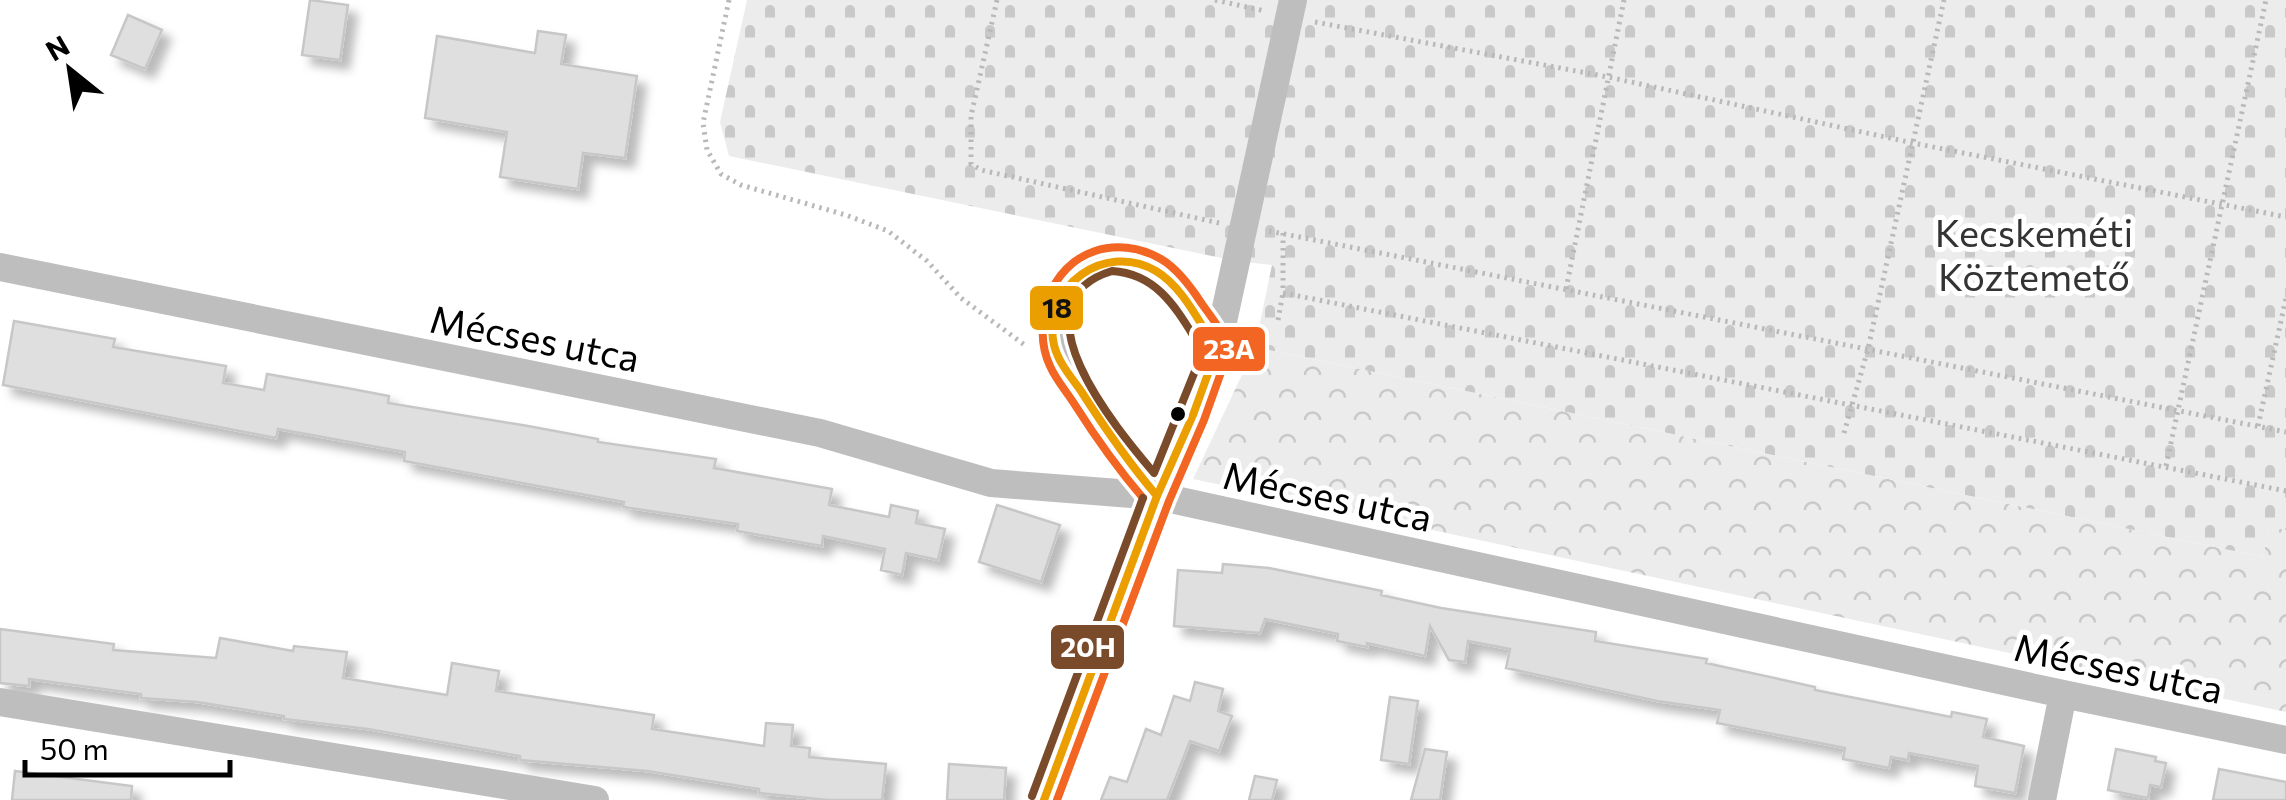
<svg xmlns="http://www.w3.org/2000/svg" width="2286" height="800" font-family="Commissioner,sans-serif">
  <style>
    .forest { fill: url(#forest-crowns) }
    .cemetery { fill: url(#cemetery-stones) }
    .building { fill: #dfdfdf; stroke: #c7c7c7; stroke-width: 2.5; filter: url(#shadow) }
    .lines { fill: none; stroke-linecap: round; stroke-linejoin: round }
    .path { stroke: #b9b9b9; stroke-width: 5; stroke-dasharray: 2.5 5; stroke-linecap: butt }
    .minor { stroke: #bebebe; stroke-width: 28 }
    .bus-1-casing { stroke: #fff; stroke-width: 15 }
    .bus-2-casing { stroke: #fff; stroke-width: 15 }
    .bus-3-casing { stroke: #fff; stroke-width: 15 }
    .bus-1 { stroke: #eb9e00; stroke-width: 8 }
    .bus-2 { stroke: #f26522; stroke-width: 8 }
    .bus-3 { stroke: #7a4b2a; stroke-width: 8 }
    .bus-dot { fill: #000; stroke: #fff; stroke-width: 4 }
    .labels { text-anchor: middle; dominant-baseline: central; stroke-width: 10; stroke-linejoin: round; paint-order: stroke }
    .park-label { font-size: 38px; fill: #333; stroke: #fff }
    .street-label { font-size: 38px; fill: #000; stroke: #fff }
    .line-badge { stroke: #fff; stroke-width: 4 }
    .badge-label { font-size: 28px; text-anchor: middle; font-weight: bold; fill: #fff }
    .pale-badge-label { font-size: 28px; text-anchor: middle; font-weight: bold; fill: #111 }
  </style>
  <defs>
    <pattern id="forest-crowns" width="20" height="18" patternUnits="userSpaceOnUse" patternTransform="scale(2.5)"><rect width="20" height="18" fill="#ececec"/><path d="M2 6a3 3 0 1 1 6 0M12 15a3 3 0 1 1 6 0" fill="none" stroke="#c9c9c9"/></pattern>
    <pattern id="cemetery-stones" width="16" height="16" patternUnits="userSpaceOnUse" patternTransform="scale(2.5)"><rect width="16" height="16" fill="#ececec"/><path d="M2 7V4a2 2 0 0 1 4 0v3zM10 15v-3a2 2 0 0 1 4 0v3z" fill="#c9c9c9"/></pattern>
    <filter id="shadow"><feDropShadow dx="9" dy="9" stdDeviation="5" flood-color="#0004"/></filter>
  </defs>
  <rect width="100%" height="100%" fill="#fff"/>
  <path class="forest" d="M1255,347L2263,557L2269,526L2286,530V712L1193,479Z"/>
  <path class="cemetery" d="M747,0H2286V530L2269,527L2263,557L1255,347L1272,265L1236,261L729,156L720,122Z"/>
  <path class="building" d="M310,0L348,5L340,60L302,55Z
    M128,15L162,30L145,69L111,55Z
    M538,31L566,35L561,64L637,76L625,158L583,153L578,189L500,177L507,132L425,118L437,36L535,53Z
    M14,321L115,339L113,347L226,366L223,383L264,390L267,374L352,389L389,396L388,403L528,426L598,439V442L716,459L714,468L832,489L829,505L889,517L891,505L918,511L916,523L945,529L938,560L906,553L902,575L881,570L885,549L823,536L822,546L737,531L738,524L623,507L624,502L404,461L405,452L278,429L276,438L3,385Z
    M997,505L1060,525L1041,582L979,562Z
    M1223,564L1269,568L1382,591L1381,595L1441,608L1596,632L1595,641L1707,659L1706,663L1815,687V690L1951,717L1952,712L1987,719L1983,737L2024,746L2015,793L1975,786L1978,766L1909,753L1908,760L1891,757L1889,768L1843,759L1845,748L1717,723L1720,710L1657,701L1506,668L1510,649L1468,641L1465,662L1449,660L1430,626L1425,656L1367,643V647L1337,641L1338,634L1265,619L1260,633L1174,626L1178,570L1222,573Z
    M0,629L114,644L113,650L216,658L220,638L293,651L294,646L347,652L343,678L447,695L452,663L499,671L496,691L654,715L652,729L764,746L766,723L793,725L791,746L810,748L809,757L886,764L882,800H828L759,793V789L647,771L520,760V756L368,729L284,719V716L197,702L141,698V694L29,679V686L0,683Z
    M1195,682L1223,689L1218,711L1232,716L1219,751L1190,741L1167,800H1101L1110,777L1127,782L1146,729L1161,735L1174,696L1190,701Z
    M1390,697L1418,701L1409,764L1381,760Z
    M1425,749L1447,752L1440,800H1411Z
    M2116,749L2156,757L2155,761L2166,763L2161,787L2150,785L2148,798L2108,790Z
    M949,764L1006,768L1004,800H947Z
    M2219,769L2286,782V800H2213Z
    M15,771L132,786L131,800H12Z
    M1255,776L1277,780L1272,800H1249Z"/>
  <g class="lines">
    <path class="path" d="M729,0L703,123L707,150L721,174L741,185L846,215L888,231L927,261L961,298L1026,346
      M997,0L971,116V164L981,170L1219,223
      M1215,0L1265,11
      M1315,22L1608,77L1913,143L2286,217
      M1269,231L2286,432
      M1283,233V293L2286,491
      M1566,289L1624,0
      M1278,320L1283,293
      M2258,426L2286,298
      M1844,433L1868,349L1944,0
      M2166,466L2266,0"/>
    <path class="minor" d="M0,267L820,433L991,483L1157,496L2063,694L2286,740
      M1157,496C1128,462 1104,428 1080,390C1071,376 1059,361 1054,344C1040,286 1106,238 1156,271C1182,288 1199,324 1217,349
      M0,702L595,800
      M1044,800L1157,496L1193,415L1217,349L1293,0
      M2042,800L2063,694"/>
    <defs>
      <path id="bus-1" d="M1157,496C1129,463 1104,427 1081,391C1071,377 1058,362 1054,345C1041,286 1106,241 1156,271C1184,288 1199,323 1217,349
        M1044,800L1157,496L1193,415L1217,349"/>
      <path id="bus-2" d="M1057,800L1169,501L1204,420L1229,350C1225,334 1212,318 1202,304C1191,287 1178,269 1161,259C1117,234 1065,250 1048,299C1041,320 1040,345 1050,366C1056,380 1067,392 1075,405C1096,438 1118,469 1143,498"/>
      <path id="bus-3" d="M1112,271C1161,274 1179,314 1203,351L1154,473C1116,428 1010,302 1112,271Z
        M1032,796L1143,498"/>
    </defs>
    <use href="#bus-1" class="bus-1-casing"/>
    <use href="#bus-2" class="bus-2-casing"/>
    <use href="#bus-3" class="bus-3-casing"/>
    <use href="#bus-1" class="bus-1"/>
    <use href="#bus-2" class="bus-2"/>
    <use href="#bus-3" class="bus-3"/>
  </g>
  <circle class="bus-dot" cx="1178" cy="414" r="9"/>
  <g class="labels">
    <g class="park-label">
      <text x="2034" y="231">Kecskeméti<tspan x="2034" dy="44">Köztemető</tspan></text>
    </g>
    <g class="street-label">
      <text transform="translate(535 337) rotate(11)">Mécses utca</text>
      <text transform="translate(1328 495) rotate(12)">Mécses utca</text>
      <text transform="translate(2119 667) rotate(12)">Mécses utca</text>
    </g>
  </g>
  <g class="line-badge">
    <rect x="1028" y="284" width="57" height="48" rx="10" fill="#eb9e00"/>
    <rect x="1191" y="325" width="76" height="48" rx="10" fill="#f26522"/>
    <rect x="1049" y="623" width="77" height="48" rx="10" fill="#7a4b2a"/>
  </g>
  <g class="badge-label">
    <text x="1229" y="359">23A</text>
    <text x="1088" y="657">20H</text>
  </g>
  <g class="pale-badge-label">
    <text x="1057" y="318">18</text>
  </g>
  <g transform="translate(70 70) rotate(330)" stroke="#ffffff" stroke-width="8" paint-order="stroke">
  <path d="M0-8L18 38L0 25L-18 38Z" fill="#000000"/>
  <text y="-15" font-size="28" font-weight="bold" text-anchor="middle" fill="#000000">N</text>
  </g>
  <path d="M25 760v15h205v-15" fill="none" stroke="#000000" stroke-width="5"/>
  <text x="40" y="760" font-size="30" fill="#000000" stroke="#ffffff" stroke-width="8" paint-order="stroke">50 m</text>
</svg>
